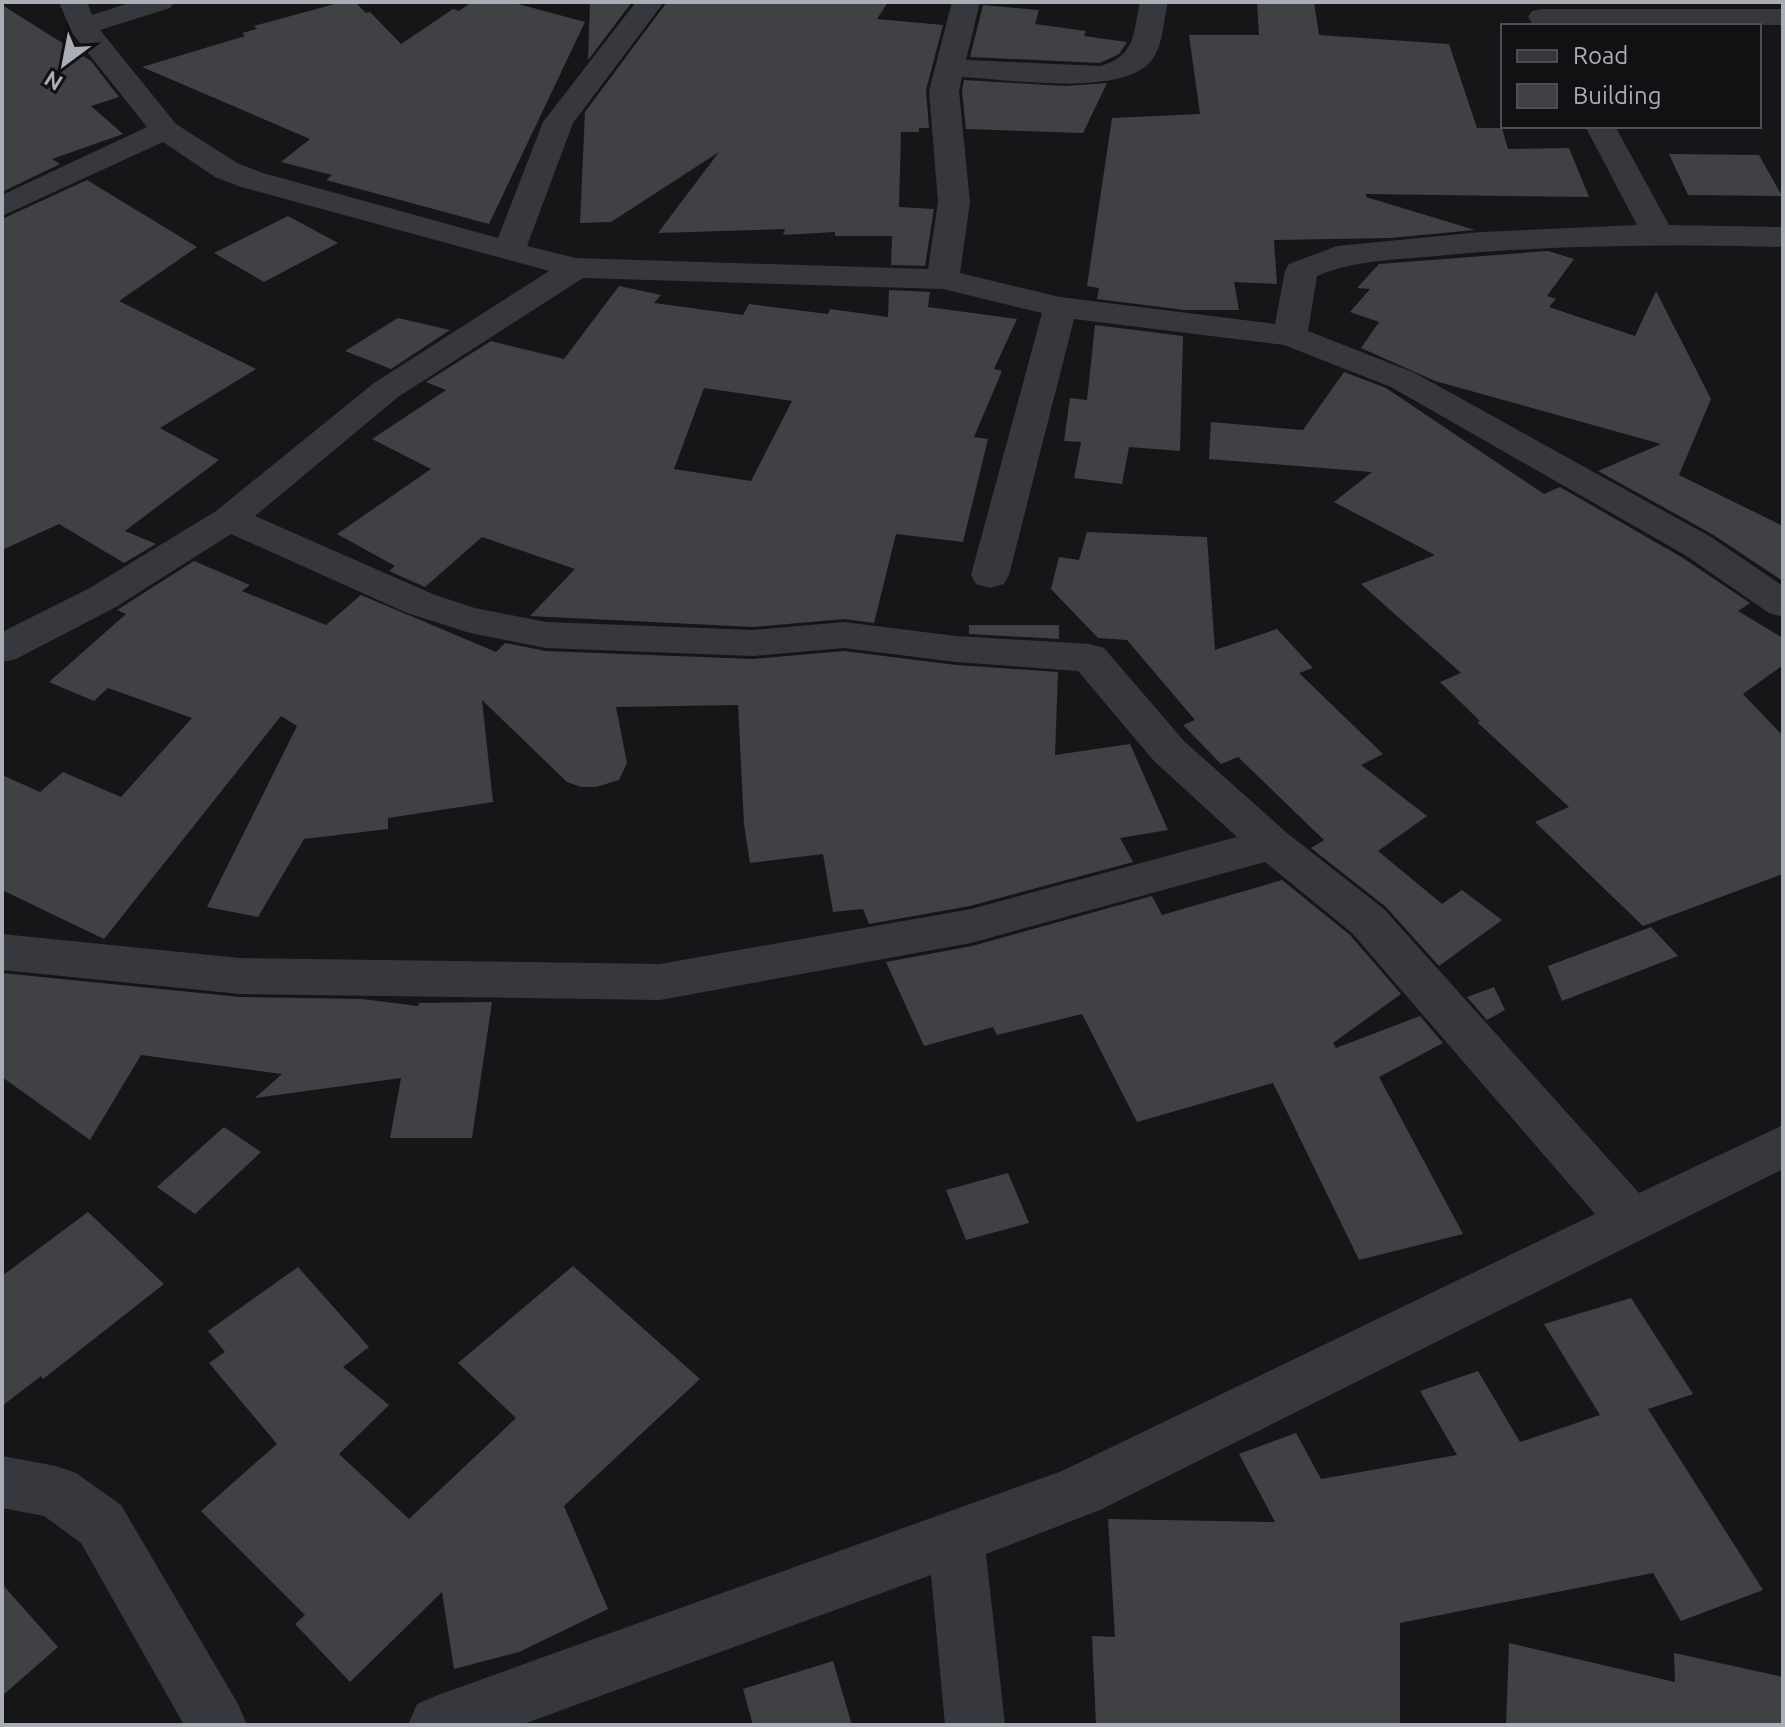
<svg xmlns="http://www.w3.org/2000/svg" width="1785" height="1727" font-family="Ubuntu,sans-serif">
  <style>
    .building { fill: #404145; fill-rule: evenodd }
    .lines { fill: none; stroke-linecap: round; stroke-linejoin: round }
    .minor { fill: #37383d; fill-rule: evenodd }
  </style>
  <rect width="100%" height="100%" fill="#161618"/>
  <path class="building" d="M342,2H355L366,13L370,12L401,44L453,9L459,11L472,2H511L585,22L489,224L326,180L332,175L281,162L310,139L142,67L245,36L242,33L257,29L254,26Z
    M590,2H632L588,60Z
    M667,2H888L877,19L943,25L926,90L929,128H919V132H901L899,207L934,209L925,266L891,265L892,236H835V232L783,235L785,229L658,233L719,152L611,222L580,223L585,112Z
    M1257,2H1314L1319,35L1449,44L1477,128H1502L1508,149L1569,148L1589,197L1366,194V197L1475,230L1390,238L1274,240L1277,284L1234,282L1239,310H1184L1097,299L1099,288L1087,286L1112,118L1200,114L1189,35H1259Z
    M2,5L91,61L119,97L91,106L123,134L52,159L60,164L2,192Z
    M983,5L1039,10L1035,24L1086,31L1084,36L1127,42L1119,54L1100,63L970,57Z
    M964,80L1065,86L1107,83L1083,133L966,129L962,91Z
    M1669,154L1759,155L1782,196L1688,195Z
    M87,180L197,247L119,301L256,369L160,428L219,460L125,531L156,544L124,563L59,524L2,550V219Z
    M288,216L338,243L264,282L214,253Z
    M1548,251L1574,259L1547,296L1556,299L1549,307L1635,336L1656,291L1711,399L1679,475L1783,526V581L1712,534L1598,471L1661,444L1435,381L1361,348L1379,322L1350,312L1370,289L1357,288L1379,264Z
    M619,286L661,295L654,303L743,315L749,304L828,314L830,309L888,317L889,290L930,292L928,307L1017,319L994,369L1002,371L974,437L988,439L963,542L896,534L874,623L844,619L753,627L530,616L575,569L482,537L425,587L389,571L395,566L337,534L431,469L372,439L446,390L426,382L491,341L564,359ZM704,388L792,401L751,481L674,469Z
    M398,318L450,330L391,369L345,351Z
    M1095,325L1183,336L1180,451L1129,447L1122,484L1074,478L1081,442L1064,441L1070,398L1087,400Z
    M1344,372L1386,388L1544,494L1560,487L1683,558L1750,603L1738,611L1783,638V665L1743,694L1783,736V874L1643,926L1535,822L1569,807L1477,722L1480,721L1440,682L1461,673L1361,584L1435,555L1334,502L1372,472L1209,459L1211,422L1303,430Z
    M1087,532L1207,537L1215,650L1277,629L1313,668L1299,673L1383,754L1361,765L1427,816L1378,851L1442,904L1462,890L1502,920L1439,966L1386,907L1311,848L1324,840L1238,757L1221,764L1183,725L1195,720L1127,640L1098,638L1051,589L1059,557L1079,560Z
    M194,561L250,585L242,591L326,625L361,595L496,652L505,643L546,651L753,659L844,651L956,665L1058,672L1055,755L1130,744L1168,830L1120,838L1133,862L970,906L869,924L863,909L833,912L823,854L750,863L744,824L738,705L616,707L627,763L619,780L596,787H581L567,782L482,700L493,802L388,818V829L304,839L258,917L207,907L297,726L281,716L104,939L2,890V775L40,792L63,772L121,797L192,718L108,688L94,701L49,682L126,614L117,610Z
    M969,625H1059V639L969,634Z
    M1282,880L1350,935L1401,994L1333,1043L1336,1048L1420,1016L1443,1043L1379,1077L1463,1234L1359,1260L1273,1083L1137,1122L1082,1014L997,1035L993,1027L924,1046L886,962L972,946L1152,896L1162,915Z
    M1651,927L1678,956L1562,1001L1548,966Z
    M2,973L240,997L362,999L418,1006L419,1003L492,1002L472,1138H390L401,1078L255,1098L282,1074L141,1055L90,1140L2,1077Z
    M1494,987L1505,1010L1487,1020L1467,997Z
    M224,1127L261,1152L195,1214L157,1187Z
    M1008,1173L1029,1223L966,1240L946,1190Z
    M88,1212L164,1284L43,1379L41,1376L2,1406V1276Z
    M573,1266L700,1379L564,1506L608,1609L519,1652L454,1669L442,1592L350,1682L295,1624L305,1615L201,1511L277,1444L209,1363L225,1352L208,1331L298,1267L369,1347L343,1367L389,1405L339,1454L409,1519L516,1418L458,1363Z
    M1631,1298L1693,1394L1648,1409L1763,1590L1681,1621L1653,1573L1400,1623V1725H1096L1092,1636L1115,1637L1108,1519L1275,1522L1239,1454L1296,1433L1321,1479L1457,1455L1420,1391L1478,1371L1520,1442L1600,1415L1544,1324Z
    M2,1584L58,1647L2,1696Z
    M1509,1643L1675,1682L1674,1653L1783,1677V1725H1506Z
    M833,1661L852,1725H753L743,1689Z"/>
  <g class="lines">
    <path class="minor" d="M59,2H87L92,15L132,2H174L170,8L100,30L176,124L237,163L263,173L498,238L543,122L636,2H664L573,123L527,246L576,258L928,269L938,202L929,91L952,2H980L966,60L1101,66C1136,55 1133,34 1140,2H1168C1164,18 1163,43 1154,57C1129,99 1007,79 962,77L959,91L970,202L960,273L1060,297L1275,324L1285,271L1289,264L1337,246L1481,232L1637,225L1585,126H1615L1669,225L1783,227V247C1667,244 1551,245 1436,256C1395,260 1354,260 1317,276L1308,331L1415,373L1711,537L1783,586V617L1769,613L1685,555L1391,387L1284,345L1074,319L1009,575L1004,584L990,588L976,584L971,575L1042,313L943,289L583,278L398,397L255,516L435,595L475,608L546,622L753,630L844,622L956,636L1090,644L1104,648L1184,741L1287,833L1384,909L1639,1193L1783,1125V1169L1100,1510L986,1554L1005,1725H945L931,1575L521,1725H408L417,1704L438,1695L1062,1471L1595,1214L1352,933L1265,862L971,943L660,1000L240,994L2,970V934L240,958L660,964L971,909L1237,837L1154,761L1078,671L956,662L844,648L753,656L546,648L470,633L407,613L231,534L116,607L16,659L2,662V632L88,589L216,511L374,383L549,271L241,187L215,177L163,142L2,216V195L147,127L72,33Z
      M1542,9H1783V25L1532,23L1528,17L1532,11Z
      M2,1456L56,1466L76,1473L121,1505L238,1704L247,1725H184L81,1543L44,1516L2,1508Z"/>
  </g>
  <rect width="1785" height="1727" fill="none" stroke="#a8adb8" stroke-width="8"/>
  <rect x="1501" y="24" width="260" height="104" fill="#111113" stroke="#4d4f55" stroke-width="2"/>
  <rect x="1517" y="50" width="40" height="12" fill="#37383d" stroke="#4d4f55" stroke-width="2"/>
  <text x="1573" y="64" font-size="24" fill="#a8adb8">Road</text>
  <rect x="1517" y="84" width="40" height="24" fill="#404145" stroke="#4d4f55" stroke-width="2"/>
  <text x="1573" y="104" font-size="24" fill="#a8adb8">Building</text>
  <g transform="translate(64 64) rotate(212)" stroke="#111113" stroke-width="6" paint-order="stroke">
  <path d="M0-6L14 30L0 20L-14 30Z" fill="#a8adb8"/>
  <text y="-12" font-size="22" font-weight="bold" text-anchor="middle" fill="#a8adb8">N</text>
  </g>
</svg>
